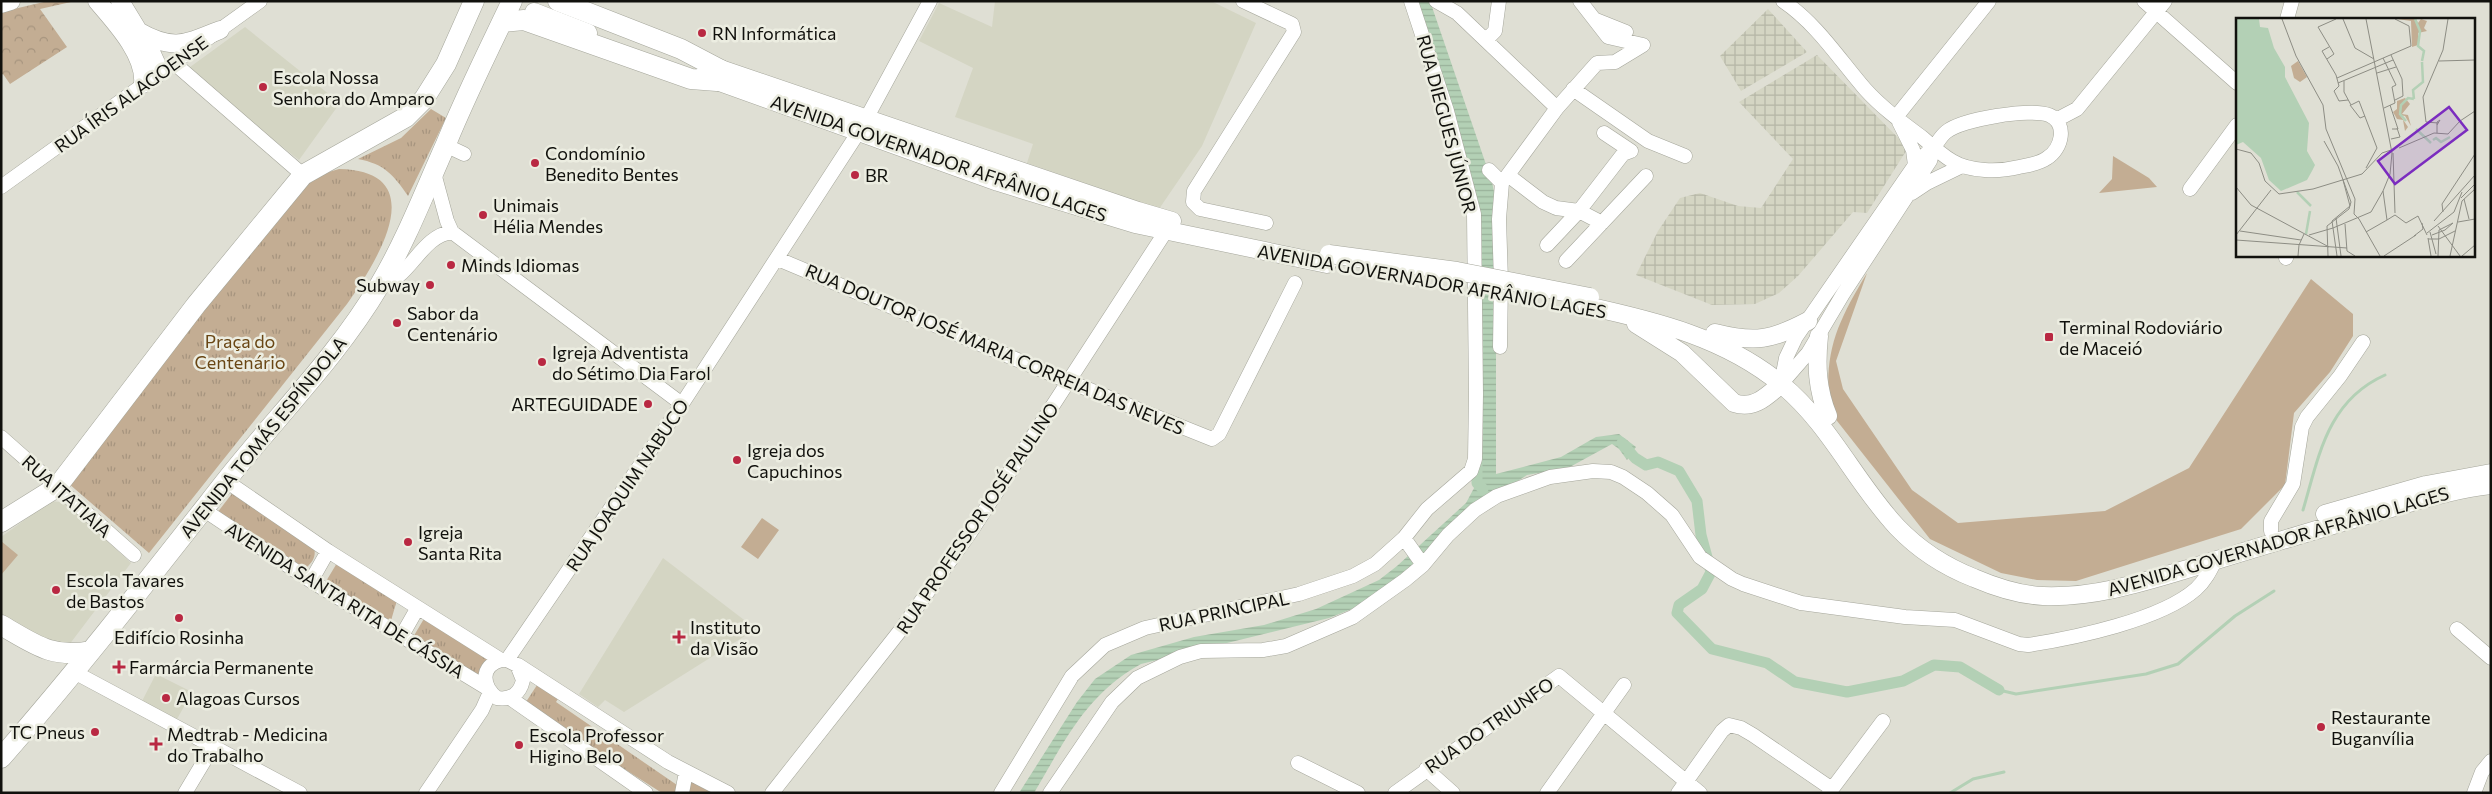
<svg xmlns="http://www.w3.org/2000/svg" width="2492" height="794" font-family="Commissioner,sans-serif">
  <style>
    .built { fill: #d4d5c3 }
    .industrial { fill: url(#industrial-grid) }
    .grass { fill: #c3ad93 }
    .forest { fill: url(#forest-crowns) }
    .park { fill: url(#park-tufts) }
    .water { fill: url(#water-rules) }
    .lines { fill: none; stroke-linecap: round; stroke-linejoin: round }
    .stream { stroke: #b3d0b5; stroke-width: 3 }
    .canal { stroke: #b3d0b5; stroke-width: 11 }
    .major-tunnel { stroke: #c0c0b6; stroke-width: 18; stroke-dasharray: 18 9; stroke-linecap: butt }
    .minor-casing { stroke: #a5a69b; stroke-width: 15 }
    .major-casing { stroke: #a5a69b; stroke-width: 19 }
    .highway-casing { stroke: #a5a69b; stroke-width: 21 }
    .minor { stroke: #fff; stroke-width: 14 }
    .major { stroke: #fff; stroke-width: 18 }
    .highway { stroke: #fff; stroke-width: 20 }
    .major-bridge-casing { stroke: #a5a69b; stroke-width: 19; stroke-linecap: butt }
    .major-bridge { stroke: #fff; stroke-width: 18 }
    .poi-dot { fill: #b92842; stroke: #ecede1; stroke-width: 2 }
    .labels { text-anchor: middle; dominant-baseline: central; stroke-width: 5; stroke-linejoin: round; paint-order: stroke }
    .poi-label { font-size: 18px; fill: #11110d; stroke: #ecede1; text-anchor: start }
    .street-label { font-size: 18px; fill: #11110d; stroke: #ecede1 }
    .park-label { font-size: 18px; fill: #694614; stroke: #ecede1 }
    .inset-river { fill: none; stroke: #b3d0b5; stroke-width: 2.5 }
    .inset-road { fill: none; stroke: #8d8d84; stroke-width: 1 }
    .view { fill: #7b2cbf; fill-opacity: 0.15; stroke: #7b2cbf; stroke-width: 2.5 }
    .inset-edge { fill: none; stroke: #11110d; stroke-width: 2.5 }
  </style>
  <defs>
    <pattern id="industrial-grid" width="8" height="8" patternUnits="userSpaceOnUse" patternTransform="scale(1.25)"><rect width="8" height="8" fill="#d4d5c3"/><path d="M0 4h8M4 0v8" fill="none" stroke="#b5b6a6"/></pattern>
    <pattern id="forest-crowns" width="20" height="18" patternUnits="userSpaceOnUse" patternTransform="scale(1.25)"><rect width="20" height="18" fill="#c3ad93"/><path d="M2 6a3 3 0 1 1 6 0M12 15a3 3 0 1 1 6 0" fill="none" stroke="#a6947e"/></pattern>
    <pattern id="park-tufts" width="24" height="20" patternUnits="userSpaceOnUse" patternTransform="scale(1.25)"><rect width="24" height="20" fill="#c3ad93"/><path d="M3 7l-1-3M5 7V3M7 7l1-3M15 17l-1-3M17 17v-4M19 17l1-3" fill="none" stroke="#a6947e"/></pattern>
    <pattern id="water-rules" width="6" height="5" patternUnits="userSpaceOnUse" patternTransform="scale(1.25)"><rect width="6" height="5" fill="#b3d0b5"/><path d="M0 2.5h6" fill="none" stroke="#99b29a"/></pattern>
  </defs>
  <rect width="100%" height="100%" fill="#dfdfd4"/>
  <path class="built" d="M995,1H1211L1256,23L1202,146L1159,209L1027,163L1033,144L955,117L973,68L919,41L939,3L992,27Z
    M245,27L340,103L299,160L186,70Z
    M51,501L66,503L131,563L69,645L54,648L1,616V537Z
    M663,558L756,629L624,712L605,700L598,707L579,694Z
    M156,674L192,692L176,721L141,703Z"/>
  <path class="industrial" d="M1768,9L1807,52L1741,91L1720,56Z
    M1817,55L1908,148L1867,213L1853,212L1798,276L1779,293L1755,304L1712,305L1636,275L1658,231L1680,198L1700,193L1738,206L1761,208L1793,159L1739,102Z"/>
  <path class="grass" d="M2113,156L2149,178L2157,187L2099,193L2112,179Z
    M1867,273L1836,361L1843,389L1912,490L1958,523L2105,511L2189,468L2311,279L2353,314V336L2330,372L2294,413L2285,485L2241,529L2076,581L2037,580L2001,573L1930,539L1830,412C1823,352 1837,323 1867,273Z
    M762,518L779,530L758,559L741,547Z
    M1,541L18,555L1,575Z"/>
  <path class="forest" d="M48,1L71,2L40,9L67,47L10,84L3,74L1,75V12Z"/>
  <path class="park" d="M431,109L446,118L408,196C393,174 384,164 358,159L401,138Z
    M339,169C435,171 376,263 347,304L149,553L68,483L201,313L308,184L322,174Z
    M234,491L314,546C316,556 314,561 306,568L298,567L217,513Z
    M337,563L397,600L390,624L325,583Z
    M425,617L489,657L480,681L412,639Z
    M539,682L561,694L556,702L677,785L684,778L714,793H662L524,705Z"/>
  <path class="water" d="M1414,1H1430L1492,182L1496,201V474L1561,457L1596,437L1619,434L1636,447L1627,460L1619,449L1612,444L1568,468L1527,475L1481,504L1429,553L1362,605L1329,618L1141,664C1085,695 1065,741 1034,793H1019L1077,702L1095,679L1131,655L1194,637L1264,625L1316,609L1379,580L1397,566L1466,503L1481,475L1477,232Z"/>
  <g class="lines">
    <path class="stream" d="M2303,510C2319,456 2327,401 2385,375
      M1999,690L2016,694L2146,674L2178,664L2235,616L2274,591
      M1950,793L1973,779L2004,772"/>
    <path class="canal" d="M1622,443L1635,458L1646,465L1658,462L1679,471L1697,501L1701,535L1711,572L1702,589L1679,605L1677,613L1712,649L1767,663L1795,682L1847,692L1903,681L1934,665L1960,667L1999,690
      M1477,458V483L1483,489"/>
    <path class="major-tunnel" d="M536,1L538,2"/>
    <defs>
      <path id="minor" d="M1243,1L1292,24L1294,32L1194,191L1193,202L1200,209L1266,223
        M1436,1L1457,13L1557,108
        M1580,1L1608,37L1643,45
        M2144,1L2237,83
        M2287,19L2292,1
        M1596,20L1626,32
        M1486,40L1495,31L1499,1
        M174,63L303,175
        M1573,89L1648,141L1685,156
        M1896,117L1989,1
        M866,119L930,1
        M2056,120L2077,109L2165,1
        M1899,122L1913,150L1915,165
        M1604,133L1631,151
        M445,145L464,154
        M1489,170L1502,183
        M434,173L447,221L452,232L682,404
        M1509,176L1543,202L1556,208L1579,211L1602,223
        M1,187L260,1
        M2190,189L2237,125
        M1912,193L1927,183L1962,166
        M1547,245L1579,211L1623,154L1631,151
        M2286,258L2287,255
        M778,259L1070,382L1212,439L1219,434L1295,283
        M1566,261L1646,176
        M379,286C411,279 420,236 452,232
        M1500,347L1501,281L1499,219L1502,183L1557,108L1597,63L1615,62L1643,45
        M1781,384L1786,358L1796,337L1915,165C1921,157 1927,153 1934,147C1938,142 1941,136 1946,132C1962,119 2030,108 2049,115C2068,123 2062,149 2047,158C2039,164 2028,165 2019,167C1999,172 1970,172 1952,161C1942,155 1932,146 1923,138C1903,123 1882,108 1865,89C1839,59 1817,24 1783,1
        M1781,384L1808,353L1843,294L1930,161L1934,147
        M1,437L134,555
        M226,481L328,551L501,660H507L517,665L523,680C520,694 511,700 497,698C482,686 480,666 501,660
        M204,510L311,581L487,688
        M2271,531V521L2293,484L2302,427L2307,417L2340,376L2363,342
        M1404,538L1423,565
        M311,581L328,551
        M2457,629L2491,658
        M401,637L417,609
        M507,660L682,404L858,133
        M518,665L668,762L728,793
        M74,672L300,793
        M510,698L646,793
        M1298,763L1358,793
        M1426,769L1453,793
        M185,793L212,748
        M426,793L482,710L490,692
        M682,793L686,772
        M772,793L899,632L970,533L1166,231
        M1001,793L1072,676L1105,645L1145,628L1299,594L1353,576L1375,564L1404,538L1427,509L1471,471L1475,459L1476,394L1474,214L1447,111L1411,1
        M1050,793L1112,702L1137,678L1180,657L1201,651L1263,650L1286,646L1353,617L1405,580L1423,565L1448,535L1475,510L1497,496L1550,477L1593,471L1611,472L1623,477L1647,493L1672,515L1700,557L1732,579L1743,584L1801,603L1905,617L1955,620L2019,644L2028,645C2074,638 2161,620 2196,589C2205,581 2210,571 2215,561
        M1395,793L1559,676L1700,793
        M1547,793L1624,685
        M1678,793L1722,731L1729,725L1741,728L1753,735L1832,789
        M1829,793L1883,721
        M2474,793L2482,772L2491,761"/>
      <path id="major" d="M97,1C115,22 146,55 143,84
        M120,1L151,52L160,72
        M1,4L11,1
        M534,12L588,33
        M138,31C173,51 185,44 220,30
        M709,65L1138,211L1172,221
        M703,76L998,182L1135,224L1327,264
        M1587,306C1656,321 1725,338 1781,384C1830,424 1855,482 1897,527C1918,549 1946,567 1974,578C1995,587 2019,595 2043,596C2095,598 2144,582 2194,567C2256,548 2318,529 2381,511C2417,501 2453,489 2491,485
        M1636,324L1682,353L1734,403C1754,410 1767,396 1781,384
        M1715,333C1755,343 1772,340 1808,321
        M1819,336C1816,365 1817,389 1828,416
        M2325,514L2426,485L2491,473"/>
      <path id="highway" d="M558,1L681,49L721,70
        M502,22L524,20L691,79L717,81
        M1,522L57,487L196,305L303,175L406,117L424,99L446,64L474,1
        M1,625C34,644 52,659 91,651
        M1,758C79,669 152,575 225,482C276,417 337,357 379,286C406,241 425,191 446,144C466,95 489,49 512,1"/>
    </defs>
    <use href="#minor" class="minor-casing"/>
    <use href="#major" class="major-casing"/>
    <use href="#highway" class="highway-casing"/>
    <use href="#minor" class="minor"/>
    <use href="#major" class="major"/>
    <use href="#highway" class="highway"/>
    <defs>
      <path id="major-bridge" d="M1329,254L1457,271L1590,297"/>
    </defs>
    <use href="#major-bridge" class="major-bridge-casing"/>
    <use href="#major-bridge" class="major-bridge"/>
  </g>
  <g class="poi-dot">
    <circle cx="702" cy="33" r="5"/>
    <circle cx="263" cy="87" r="5"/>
    <circle cx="535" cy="163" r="5"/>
    <circle cx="855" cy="175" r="5"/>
    <circle cx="483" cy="215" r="5"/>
    <circle cx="451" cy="265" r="5"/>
    <circle cx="430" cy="285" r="5"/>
    <circle cx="397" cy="323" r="5"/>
    <rect x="2044" y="332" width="10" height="10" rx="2.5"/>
    <circle cx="542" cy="362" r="5"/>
    <circle cx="648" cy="404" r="5"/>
    <circle cx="737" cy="460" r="5"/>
    <circle cx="408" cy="542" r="5"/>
    <circle cx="56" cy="590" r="5"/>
    <circle cx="179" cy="618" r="5"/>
    <path d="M676.5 629.5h5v5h5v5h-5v5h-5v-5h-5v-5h5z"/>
    <path d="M116.5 659.5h5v5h5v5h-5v5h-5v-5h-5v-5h5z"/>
    <circle cx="166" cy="698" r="5"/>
    <circle cx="2321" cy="727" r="5"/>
    <circle cx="95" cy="732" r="5"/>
    <path d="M153.5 736.5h5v5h5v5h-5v5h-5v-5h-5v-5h5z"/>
    <circle cx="519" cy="745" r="5"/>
  </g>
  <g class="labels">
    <g class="poi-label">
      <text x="712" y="33">RN Informática</text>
      <text x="273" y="77">Escola Nossa<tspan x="273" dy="21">Senhora do Amparo</tspan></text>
      <text x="545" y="153">Condomínio<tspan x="545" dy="21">Benedito Bentes</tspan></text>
      <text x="865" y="175">BR</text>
      <text x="493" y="205">Unimais<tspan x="493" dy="21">Hélia Mendes</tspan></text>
      <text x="461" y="265">Minds Idiomas</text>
      <text x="420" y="285" text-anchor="end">Subway</text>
      <text x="407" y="313">Sabor da<tspan x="407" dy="21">Centenário</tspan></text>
      <text x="2059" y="327">Terminal Rodoviário<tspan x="2059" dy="21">de Maceió</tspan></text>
      <text x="552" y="352">Igreja Adventista<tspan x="552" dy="21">do Sétimo Dia Farol</tspan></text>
      <text x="638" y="404" text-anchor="end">ARTEGUIDADE</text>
      <text x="747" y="450">Igreja dos<tspan x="747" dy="21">Capuchinos</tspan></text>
      <text x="418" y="532">Igreja<tspan x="418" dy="21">Santa Rita</tspan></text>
      <text x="66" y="580">Escola Tavares<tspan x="66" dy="21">de Bastos</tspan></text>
      <text x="690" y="627">Instituto<tspan x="690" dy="21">da Visão</tspan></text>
      <text x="179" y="637" text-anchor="middle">Edifício Rosinha</text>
      <text x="129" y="667">Farmárcia Permanente</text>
      <text x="176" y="698">Alagoas Cursos</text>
      <text x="2331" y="717">Restaurante<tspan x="2331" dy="21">Buganvília</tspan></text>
      <text x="85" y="732" text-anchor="end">TC Pneus</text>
      <text x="167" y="734">Medtrab - Medicina<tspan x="167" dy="21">do Trabalho</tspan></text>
      <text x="529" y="735">Escola Professor<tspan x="529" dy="21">Higino Belo</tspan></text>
    </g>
    <g class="street-label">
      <text transform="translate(131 94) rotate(-36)">RUA ÍRIS ALAGOENSE</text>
      <text transform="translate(1447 124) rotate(75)">RUA DIEGUES JÚNIOR</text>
      <text transform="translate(939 158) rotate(19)">AVENIDA GOVERNADOR AFRÂNIO LAGES</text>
      <text transform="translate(1432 281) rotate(10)">AVENIDA GOVERNADOR AFRÂNIO LAGES</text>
      <text transform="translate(995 349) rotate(23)">RUA DOUTOR JOSÉ MARIA CORREIA DAS NEVES</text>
      <text transform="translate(263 437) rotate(-51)">AVENIDA TOMÁS ESPÍNDOLA</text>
      <text transform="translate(627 485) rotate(-56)">RUA JOAQUIM NABUCO</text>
      <text transform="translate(67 496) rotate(42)">RUA ITATIAIA</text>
      <text transform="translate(977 518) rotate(-56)">RUA PROFESSOR JOSÉ PAULINO</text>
      <text transform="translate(2278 541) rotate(-16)">AVENIDA GOVERNADOR AFRÂNIO LAGES</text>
      <text transform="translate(345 600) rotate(32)">AVENIDA SANTA RITA DE CÁSSIA</text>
      <text transform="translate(1224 611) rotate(-12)">RUA PRINCIPAL</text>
      <text transform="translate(1489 725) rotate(-35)">RUA DO TRIUNFO</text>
    </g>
    <g class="park-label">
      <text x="240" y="341">Praça do<tspan x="240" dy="21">Centenário</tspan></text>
    </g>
  </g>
  <g transform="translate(2236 18)">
    <rect width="239" height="239" fill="#dfdfd4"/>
    <path d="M62,43L71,59L64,64L58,60L55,48Z" fill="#c3ad93"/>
    <path d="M161,1H180L182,5L185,1L191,3L188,10L191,13L182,15V27L176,29L175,3ZM169,80L174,86L166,96L172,97L175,108L169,98L164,97L172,109L169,113L167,102L161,101L157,94L161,91V83Z" fill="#c3ad93"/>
    <path d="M0,1H23L24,9L32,10L38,30L49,49V59L73,105L71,133L79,147L76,153L71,162L45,173L33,162L25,140L7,124L0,127Z" fill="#b3d0b5"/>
    <path class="inset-river" d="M179,1L184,13L182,28L188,33L186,43M178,81L177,72L187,64L186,44M170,103L164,96L165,87L172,80L178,81M180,111L195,125M197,122L200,120L205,124L214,119M61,174L75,188M70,216L74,193"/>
    <path class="inset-road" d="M46,1L60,38L87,87L90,111L119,181L118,196L123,201M107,1L119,30L138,41M130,1L156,135L154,156L147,173L151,202L159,197L170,205L182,198L191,217M93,29L86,33L100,57L103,68L98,73L103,83L112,82M155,37L166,61L167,78L159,82M147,40L160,67L156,69L159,85L148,90M91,41L98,36L82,9L100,1M203,43L239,42M141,55L160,49M101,60L175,28L173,8L159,1M108,63V74L115,87L123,83L141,130L130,150M102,65L157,42M114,87L124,100L129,98M154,87L162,111H156M202,105L190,104L187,79L207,32L212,1M201,107L204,102L201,104V115M155,121L164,119L161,110M88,123L102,148L115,184L113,191L91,208L92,238M163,130L198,115L212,116L224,103L239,93M0,131L15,135L23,145L29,163L43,176L77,171L126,156L146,135L155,132M157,135L159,195M0,169L15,187L93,229M225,180L239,166M228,181L233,201M226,183L239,171M207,194L206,186L239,136M100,200L105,238M123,201L144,238M198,203L239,157M222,204L239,201M109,206L111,233L119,238M202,208L224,238M203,212L217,205M4,213L65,222M130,214L151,202M194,214L200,236M191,215L218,194L226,174M0,217L35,172M73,217L97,210L96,203L114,188L107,162M196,217L209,212L217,205M178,218L187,211L186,205M192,220L195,238M192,221H203L219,213M0,222L111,230M62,238L63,227L68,216M101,238L97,210L135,194L147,173M148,238L180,217M202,238L203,212M214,238L226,183M226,238L239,227"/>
    <path class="view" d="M213,89L231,112L159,166L142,143Z"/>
    <rect width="239" height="239" class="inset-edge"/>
  </g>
  <rect width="2492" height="794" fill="none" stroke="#11110d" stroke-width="5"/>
</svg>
